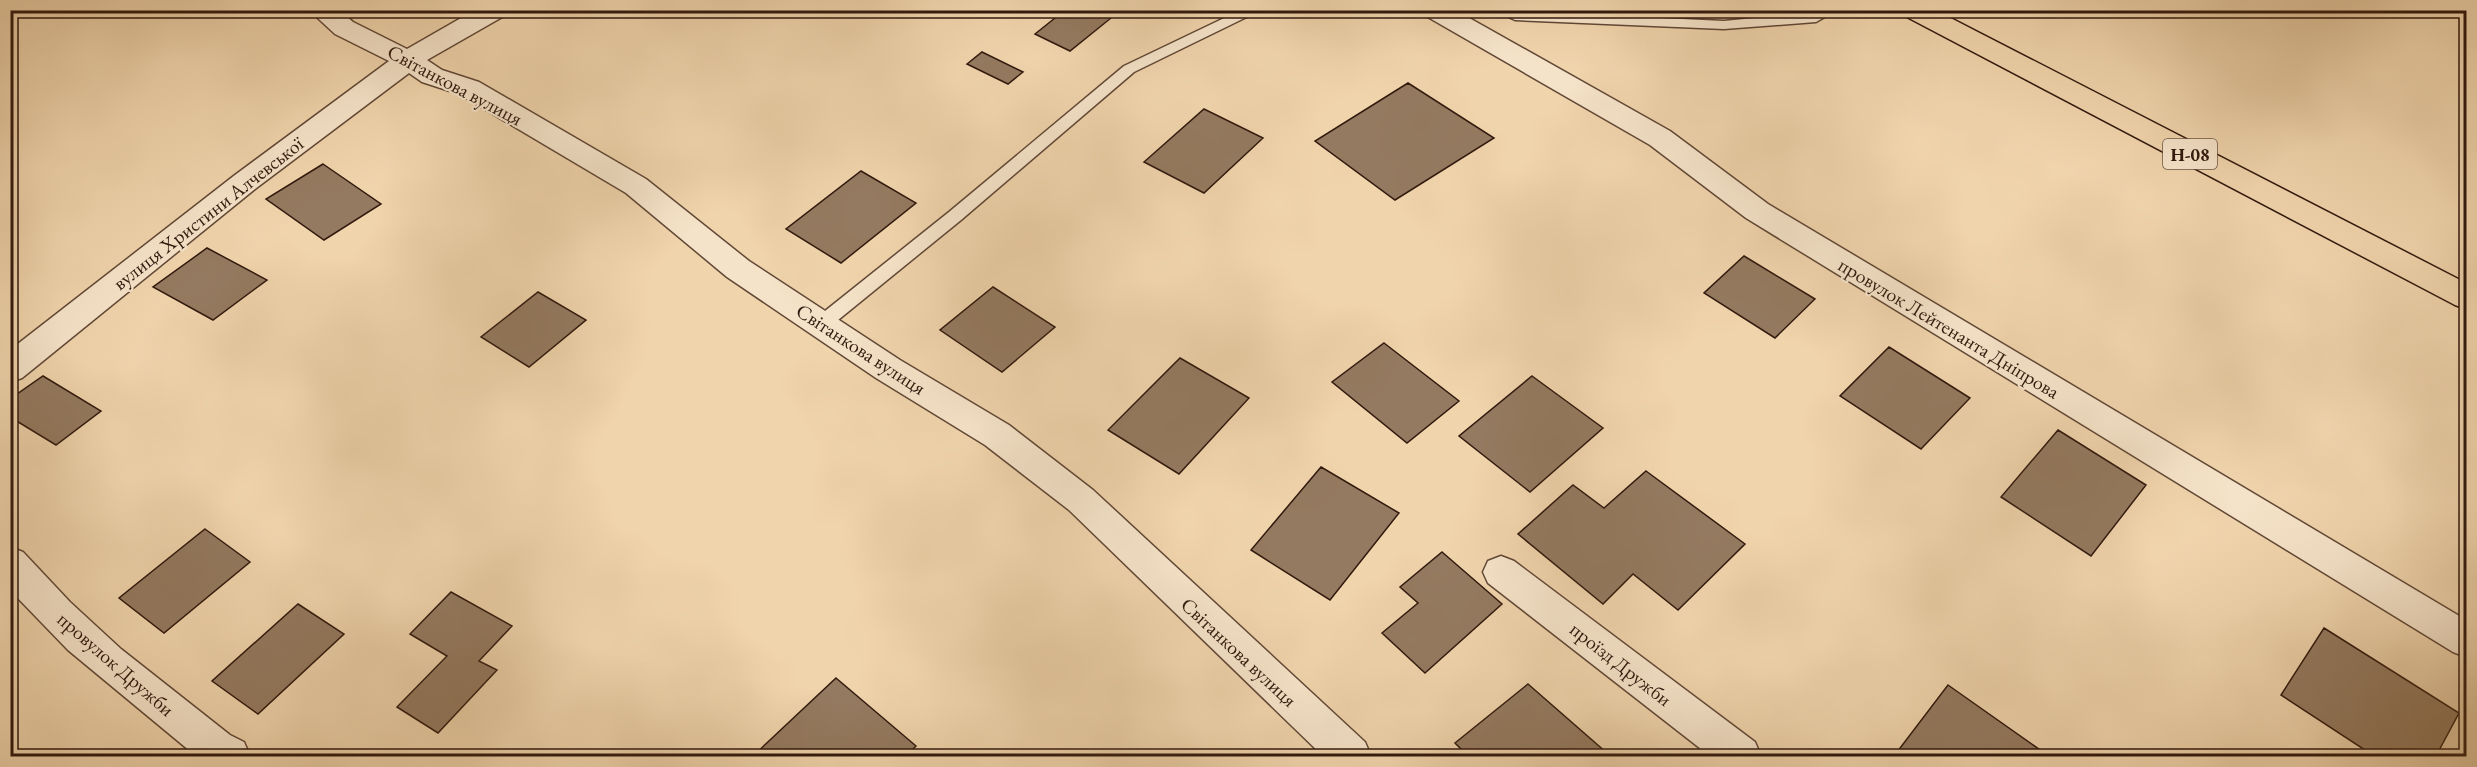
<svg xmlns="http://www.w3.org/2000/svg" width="2477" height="767" font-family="'EB Garamond',serif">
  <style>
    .building { fill: #947a60; stroke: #31190e; stroke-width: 1.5 }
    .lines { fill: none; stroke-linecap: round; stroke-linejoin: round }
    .lane-casing { stroke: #614836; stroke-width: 3 }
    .street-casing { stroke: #614836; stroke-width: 3 }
    .primary-casing { stroke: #31190e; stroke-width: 3 }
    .lane { fill: #f5e3c9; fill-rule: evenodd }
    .street { fill: #f5e3c9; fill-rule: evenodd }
    .primary { fill: #f0d4ac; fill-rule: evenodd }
    .labels { text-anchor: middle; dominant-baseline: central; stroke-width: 4.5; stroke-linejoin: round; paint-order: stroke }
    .shield { fill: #f5e3c9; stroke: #6c5646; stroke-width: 1.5 }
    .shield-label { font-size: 18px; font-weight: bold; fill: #31190e }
    .street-label { font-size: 20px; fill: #31190e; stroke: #f5e3c9 }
  </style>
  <rect width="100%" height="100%" fill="#f0d4ac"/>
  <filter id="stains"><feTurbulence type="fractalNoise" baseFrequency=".00333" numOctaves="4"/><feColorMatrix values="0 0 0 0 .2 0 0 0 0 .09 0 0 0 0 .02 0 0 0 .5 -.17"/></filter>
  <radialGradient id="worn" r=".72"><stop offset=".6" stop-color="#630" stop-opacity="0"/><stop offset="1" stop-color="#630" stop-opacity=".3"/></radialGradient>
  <path class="building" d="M1065,10H1095L1111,18L1070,51L1035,34Z
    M982,52L1023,72L1008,84L967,64Z
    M1408,83L1494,138L1395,200L1315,141Z
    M1204,109L1263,138L1204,193L1144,162Z
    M323,164L381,204L324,240L266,199Z
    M861,171L916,203L841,263L786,229Z
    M207,248L267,280L213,320L153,287Z
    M1744,256L1815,299L1775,338L1704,293Z
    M993,287L1055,327L1002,372L940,330Z
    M538,292L586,320L529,367L481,337Z
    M1384,343L1459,401L1407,443L1332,382Z
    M1889,347L1970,398L1921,449L1840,396Z
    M1180,358L1249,398L1179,474L1108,430Z
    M43,376L101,411L56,445L10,417V399Z
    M1532,376L1603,428L1530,492L1459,436Z
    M2058,430L2146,485L2091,556L2001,497Z
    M1321,467L1399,513L1330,600L1251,550Z
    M1646,471L1745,544L1678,610L1633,574L1603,604L1518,534L1573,485L1604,508Z
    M205,529L250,562L164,633L119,598Z
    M1442,552L1502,604L1425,673L1382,633L1418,603L1400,587Z
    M451,592L512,626L479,661L497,670L438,733L397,707L447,656L410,634Z
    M298,604L344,634L258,714L212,681Z
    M2324,628L2459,713L2436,756H2374L2281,695Z
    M836,678L916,746L906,756H753Z
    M1528,684L1608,754L1605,756H1468L1455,743Z
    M1948,685L2043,752L2040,756H1894Z"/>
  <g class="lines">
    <defs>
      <path id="lane" d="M1241,10H1261L1134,72L961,220L827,329L821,331L815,329L812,324L815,319L949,212L1124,66Z
        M1493,10L1724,21L1837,10L1816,22L1724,29L1515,20Z"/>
      <path id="street" d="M309,10H339L353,22L407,49L475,10H508L504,16L427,60L442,70L479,82L646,179L749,261L900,360L1009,425L1093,490L1365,742L1371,756H1323L1069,510L985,445L876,378L727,277L626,193L459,94L422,82L409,73L255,189L22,378L10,382V350L235,175L389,61L335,34Z
        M1422,10H1455L1670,131L1768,204L2466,620V657L2453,652L1746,218L1650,145L1426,16Z
        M10,547L23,552L70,602L121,649L230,735L244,742L250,756H196L68,650L10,590Z
        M1501,556L1514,561L1755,742L1761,756H1710L1488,583L1483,572L1488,561Z"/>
      <path id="primary" d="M1901,10H1935L2466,283V309L2455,305L1905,16Z"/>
    </defs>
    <use href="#lane" class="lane-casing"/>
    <use href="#street" class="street-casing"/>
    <use href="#primary" class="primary-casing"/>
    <use href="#lane" class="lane"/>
    <use href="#street" class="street"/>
    <use href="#primary" class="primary"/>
  </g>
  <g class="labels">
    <rect class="shield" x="2163" y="139" width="54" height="30" rx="4.5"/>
    <g class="shield-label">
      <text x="2190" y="154">Н-08</text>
    </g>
    <g class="street-label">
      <text transform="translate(455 85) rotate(28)">Світанкова вулиця</text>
      <text transform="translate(208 213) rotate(-38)">вулиця Христини Алчевської</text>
      <text transform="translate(1949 328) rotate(31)">провулок Лейтенанта Дніпрова</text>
      <text transform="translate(861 349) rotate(33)">Світанкова вулиця</text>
      <text transform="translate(1239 652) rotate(43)">Світанкова вулиця</text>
      <text transform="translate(116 664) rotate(41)">провулок Дружби</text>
      <text transform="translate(1621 664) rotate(38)">проїзд Дружби</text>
    </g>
  </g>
  <rect width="2477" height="767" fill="none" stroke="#f0d4ac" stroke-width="36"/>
  <rect x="12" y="12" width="2453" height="743" fill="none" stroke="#31190e" stroke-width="3"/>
  <rect x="18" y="18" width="2441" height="731" fill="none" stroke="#31190e" stroke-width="1.5"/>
  <rect width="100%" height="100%" filter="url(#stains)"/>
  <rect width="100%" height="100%" fill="url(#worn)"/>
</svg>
